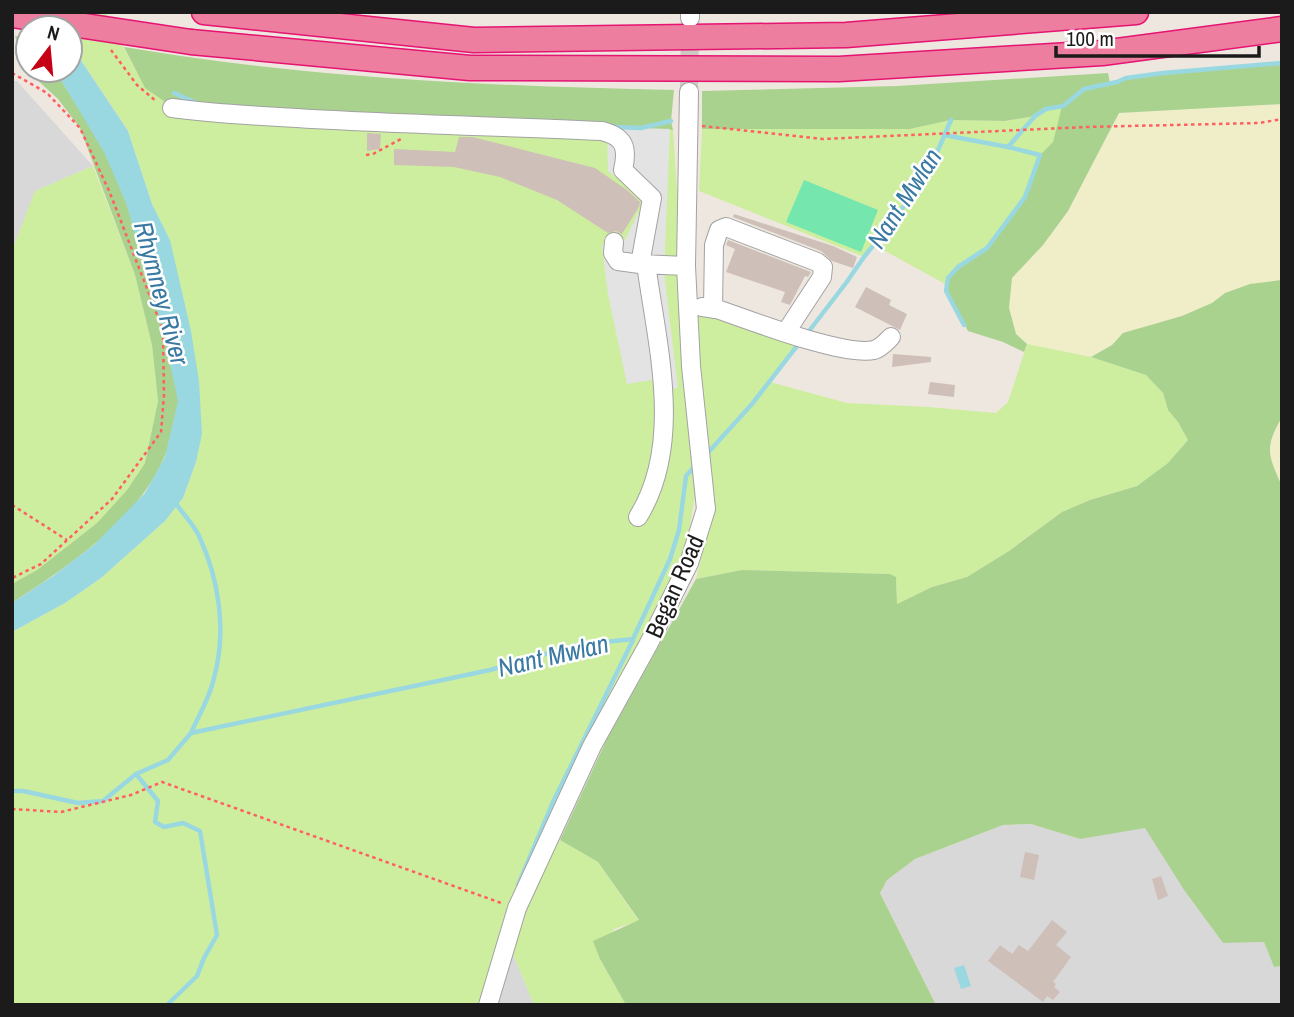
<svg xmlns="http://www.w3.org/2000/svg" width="1294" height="1017" font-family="'Archivo Narrow',sans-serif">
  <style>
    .residential { fill: #d9d8d8 }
    .farmland { fill: #efeec8 }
    .grass { fill: #ceee9f }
    .forest { fill: #aad28f }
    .pitch { fill: #74e6ae }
    .parking { fill: #e3e3e3 }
    .water { fill: #9ad8e1 }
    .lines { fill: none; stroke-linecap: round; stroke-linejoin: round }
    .stream { stroke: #9ad8e1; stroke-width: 4.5 }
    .building { fill: #cebfb8 }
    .minor-tunnel { stroke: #cec8c2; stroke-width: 18; stroke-dasharray: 18 9; stroke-linecap: butt }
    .minor-casing { stroke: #a2a2a2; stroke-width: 20 }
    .highway-casing { stroke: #e51371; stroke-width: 27 }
    .path { stroke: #ff5f60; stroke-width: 2.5; stroke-dasharray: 3.5 3.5; stroke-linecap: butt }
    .minor { stroke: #fff; stroke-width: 18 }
    .highway { stroke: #ee7e9f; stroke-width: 24 }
    .highway-bridge-casing { stroke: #e51371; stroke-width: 27; stroke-linecap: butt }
    .highway-bridge { stroke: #ee7e9f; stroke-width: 24 }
    .labels { text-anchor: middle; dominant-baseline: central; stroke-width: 5; stroke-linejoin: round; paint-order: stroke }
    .street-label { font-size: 24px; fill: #1b1b1b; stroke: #fff }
    .water-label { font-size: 26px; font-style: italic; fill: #3a79a2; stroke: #fff }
  </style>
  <rect width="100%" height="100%" fill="#eee7df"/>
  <path class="residential" d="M12,81H17L93,166L36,191L12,251Z
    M1031,824L1080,839L1145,827L1184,890L1223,943L1264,942L1274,967L1282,966V1005H936L880,893L886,880L915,859L1003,825Z
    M511,949L534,1005H494Z"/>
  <path class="farmland" d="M1282,104V282L1280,280L1225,293L1212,303L1182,316L1123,333L1112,345L1091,357L1027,344L1016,334L1009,308L1012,278L1043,245L1068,211L1119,113Z
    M1282,417V486L1270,459L1271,437Z"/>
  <path class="grass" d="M52,12H105L145,88L505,122L673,130L697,483L687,543L678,573L553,803L512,898L478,1005H12V632L65,603L101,578L165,521L183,498L196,462L170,240L152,204L128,131L70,44V28Z
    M1063,106L1053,142L1040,155L1025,197L987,248L958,267L948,278L947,285L874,245L864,257L699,191L702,129H910L951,120L1005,121L1035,116L1046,109Z
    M93,166L135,275L152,345L158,401L145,463L127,490L97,523L37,570L12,584V251L35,191Z
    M705,310L801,341L770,382L847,403L929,407L996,413L1008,402L1027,344L1091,357L1146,375L1163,393L1168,410L1178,422L1188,440L1168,463L1137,486L1090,500L1062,512L1009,551L967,577L932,587L897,604L896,577L890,574L742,570L696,579L713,511L711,470L701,412L695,319Z
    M560,840L598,862L639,921L614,929L600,959L626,1005H534L511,949L535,887Z"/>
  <path class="forest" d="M15,36L28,37V70H55C71,97 90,124 105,152C132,206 147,269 163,328C168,350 178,380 178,401C178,415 170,446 164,458C137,521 67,567 12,603V584L37,570L97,523L127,490L145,463L158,401L152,345L135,275L80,128L58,99L22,66L23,57Z
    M124,47C305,78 490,86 674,90L671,121L673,130L168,104L145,88Z
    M1282,63V104L1119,113L1068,211L1043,245L1012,278L1009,308L1016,334L1027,344L1024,352L1003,342L968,331L946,291L948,278L958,267L987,248L1025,197L1040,155L1053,142L1062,106L1046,109L1035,116L1005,121L951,120L910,129H702V91L897,86L1108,73L1110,83L1126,78L1163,73Z
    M1281,280L1282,417C1264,448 1268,455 1282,486V966L1274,967L1264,942L1223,943L1184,890L1145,828L1080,839L1031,824L1003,825L915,859L887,880L880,893L936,1005H626L600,959L593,941L639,920L598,862L560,840L607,739L696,579L742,570L890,574L896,577L897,604L932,587L967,577L1009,551L1062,512L1090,500L1137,486L1168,463L1188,440L1178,422L1168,410L1163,393L1146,375L1091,357L1112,345L1123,333L1182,316L1212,303L1225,293L1250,284Z"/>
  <path class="pitch" d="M804,180L878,210L861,252L786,222Z"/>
  <path class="parking" d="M607,127L670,129L664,273L678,388L657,390L652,380L627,384L608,294L602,247L606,236L622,246L645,199L608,171Z"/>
  <path class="water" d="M70,44L128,131L152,204L170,240L191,331L199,381L202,434L196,462L183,498L165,521L101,578L65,603L12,632V603L53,576L94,545L145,493L165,457L178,401L163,330L126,203L104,152L55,70H70Z
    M964,965L971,986L961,989L954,968Z"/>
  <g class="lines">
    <path class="stream" d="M174,93L199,104
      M613,127L641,128L671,121
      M944,135L1008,147L1040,155L1025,197L987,248L958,267L948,278L946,291L964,325
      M1008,147L1035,116L1046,109L1063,106L1084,89L1117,82L1126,78L1163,73L1282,63
      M806,335L846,283L864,257L894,220L929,171L951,120
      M705,456L752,404L800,342
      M177,505C184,515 194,525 199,536C219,579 227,631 214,678C210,697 199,715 191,733
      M136,774L158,801L155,822L164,827L183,823L200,831L217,935L204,958L197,976L167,1005
      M12,791H23L78,803L103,801L136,774L168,760L191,733L490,670L577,645L633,639L670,559L679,530L686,476L696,465
      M518,885L553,802L633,640"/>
  </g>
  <path class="building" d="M367,133L381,134L380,149L367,151Z
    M459,137H473L595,168L627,190L640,202L639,207L622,234L616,231L608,233L557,200L500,177L454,167L394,165V149L455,152Z
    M734,214L833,246L857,257L853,268L832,261L821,251L733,217Z
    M728,240L811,272L808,277L805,276L790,305L781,302L785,292L726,272L735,249L726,245Z
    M866,287L891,300L889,305L907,314L900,330L855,307Z
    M893,354L931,357V362L892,367Z
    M930,382L955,385L954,397L928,394Z
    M1025,852L1039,855L1034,880L1020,877Z
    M1161,876L1168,896L1158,900L1152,879Z
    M1052,920L1067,932L1056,945L1071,957L1053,982L1056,984L1054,987L1060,992L1053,1000L1047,996L1043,1002L988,961L1000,945L1012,954L1019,945L1028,951Z"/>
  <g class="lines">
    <path class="minor-tunnel" d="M689,92L690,25"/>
    <defs>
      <path id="minor" d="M690,18V12
        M172,108C208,113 243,115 279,117C387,124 494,126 602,131C625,137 628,148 623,170L652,198L640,264L686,266
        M614,242L613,253L618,261L640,264
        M702,307L717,309C749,320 844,357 874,350C881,348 886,342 891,337
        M713,309L714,245L719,230L726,227L817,262L823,267L822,277L786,332
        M638,517C684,443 657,345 646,264
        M488,1005L517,908L592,746L648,645L689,563L706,509L691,366L686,266L689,92"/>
      <path id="highway" d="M204,12L474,40L846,35L1136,12
        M191,42L470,68L839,69L1102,53L1282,29"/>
    </defs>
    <use href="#minor" class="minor-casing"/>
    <use href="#highway" class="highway-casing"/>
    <path class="path" d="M111,50L137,85L157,102
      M12,73L47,93L80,128L110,193L163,330L164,395L161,432L112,499L41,564L12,578
      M702,126L823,139L1086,127L1259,123L1282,119
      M366,155L373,154L401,139
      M12,505L67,540
      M12,809L61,812L131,795L162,782L504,904"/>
    <use href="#minor" class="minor"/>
    <use href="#highway" class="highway"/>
    <defs>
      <path id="highway-bridge" d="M12,15L191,42"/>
    </defs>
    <use href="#highway-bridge" class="highway-bridge-casing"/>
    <use href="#highway-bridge" class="highway-bridge"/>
  </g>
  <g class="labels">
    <g class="street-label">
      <text transform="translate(674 586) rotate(-66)">Began Road</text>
    </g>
    <g class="water-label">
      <text transform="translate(904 198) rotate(-57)">Nant Mwlan</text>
      <text transform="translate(162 293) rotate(75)">Rhymney River</text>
      <text transform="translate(553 655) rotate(-13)">Nant Mwlan</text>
    </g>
  </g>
  <rect width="1294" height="1017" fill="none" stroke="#1b1b1b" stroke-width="28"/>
  <g transform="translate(49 49) rotate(16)"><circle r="33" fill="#ffffff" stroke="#a4a4a4" stroke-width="2"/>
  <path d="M0-5L12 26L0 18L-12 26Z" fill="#c60015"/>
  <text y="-10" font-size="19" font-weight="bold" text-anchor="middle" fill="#1b1b1b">N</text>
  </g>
  <path d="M1056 46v10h203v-10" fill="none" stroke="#1b1b1b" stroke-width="3.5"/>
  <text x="1066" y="46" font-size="21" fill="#1b1b1b" stroke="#ffffff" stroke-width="5" paint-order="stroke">100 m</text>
</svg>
